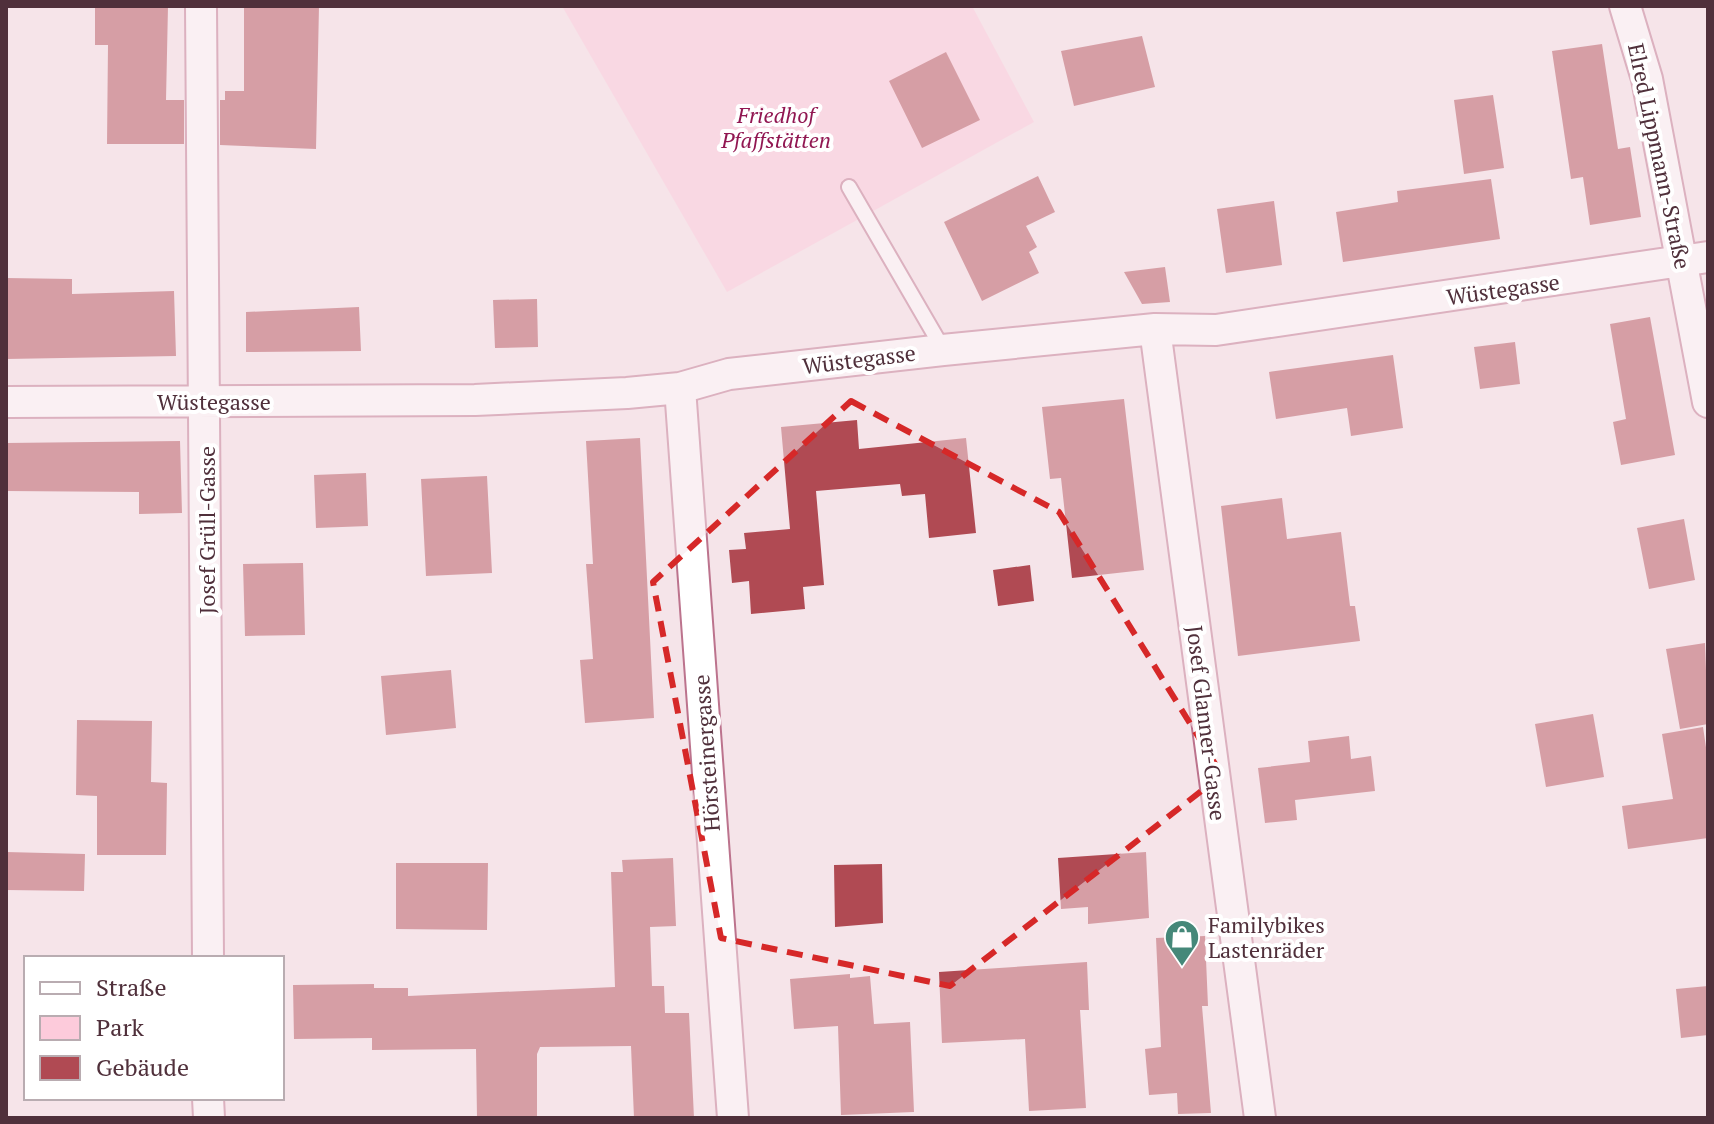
<svg xmlns="http://www.w3.org/2000/svg" width="1714" height="1124" font-family="'PT Serif',serif">
  <style>
    .green { fill: #fdcbdb }
    .building { fill: #b04a53 }
    .lines { fill: none; stroke-linecap: round; stroke-linejoin: round }
    .lane-casing { stroke: #bc738d; stroke-width: 18 }
    .street-casing { stroke: #bc738d; stroke-width: 34 }
    .lane { stroke: #fff; stroke-width: 14 }
    .street { stroke: #fff; stroke-width: 30 }
    .marked { fill: none; stroke: #d62828; stroke-width: 6; stroke-dasharray: 16 10; stroke-linejoin: round }
    .labels { text-anchor: middle; dominant-baseline: central; stroke-width: 8; stroke-linejoin: round; paint-order: stroke }
    .park-label { font-size: 22px; font-style: italic; fill: #911752; stroke: #fff }
    .street-label { font-size: 22px; fill: #50303b; stroke: #fff }
    .poi-label { font-size: 22px; fill: #50303b; stroke: #fff; text-anchor: start }
  </style>
  <rect width="100%" height="100%" fill="#f5e4e9"/>
  <path class="green" d="M562,6H972L1034,122L727,292Z"/>
  <path class="building" d="M95,6H168L166,100H184V144H107L108,45H95Z
    M244,6H319L316,149L220,145V100H225V91H244Z
    M1142,36L1155,87L1074,106L1061,51Z
    M1602,44L1618,149L1630,147L1641,217L1590,225L1583,177L1571,179L1552,51Z
    M946,52L980,120L922,148L889,81Z
    M1493,95L1504,168L1464,174L1454,100Z
    M1038,176L1055,212L1026,226L1037,247L1029,252L1039,273L982,301L944,222Z
    M1491,179L1500,239L1343,262L1336,212L1398,202L1397,191Z
    M1274,201L1282,265L1226,273L1217,209Z
    M1165,267L1170,302L1142,304L1124,272Z
    M6,278L72,279V294L174,291L176,356L6,359Z
    M537,299L538,347L495,348L493,300Z
    M359,307L361,351L246,352V312Z
    M1650,317L1675,455L1621,465L1613,422L1626,419L1610,324Z
    M1515,342L1520,384L1480,389L1474,347Z
    M1393,355L1403,428L1351,436L1347,408L1276,419L1269,372Z
    M1124,399L1144,570L1072,578L1061,478L1050,479L1042,407Z
    M857,420L859,449L966,438L976,533L929,538L925,494L902,496L900,484L816,491L824,585L803,587L805,609L751,614L749,581L732,583L729,550L746,549L744,533L790,529L781,427Z
    M640,438L654,718L585,723L580,660L593,659L586,564H593L586,441Z
    M180,441L182,513L139,514V492L6,491V443Z
    M366,473L368,526L316,528L314,475Z
    M487,476L492,573L426,576L421,479Z
    M1282,498L1287,539L1341,532L1350,606H1355L1360,641L1238,656L1221,506Z
    M1684,519L1695,580L1649,589L1637,528Z
    M303,563L305,635L245,636L243,564Z
    M1030,565L1034,601L998,606L993,570Z
    M1705,643L1708,724L1680,729L1666,649Z
    M451,670L456,728L386,735L381,676Z
    M1593,714L1604,777L1546,787L1535,724Z
    M77,720L152,721L151,782L167,783L166,855H97V796L76,795Z
    M1703,727L1708,761V838L1628,849L1622,806L1673,799L1662,734Z
    M1349,736L1351,759L1371,756L1375,791L1295,800L1297,820L1265,823L1258,768L1310,762L1308,741Z
    M6,852L85,854L84,891L6,890Z
    M1146,852L1149,918L1088,924V907L1061,909L1058,858Z
    M673,858L676,926L650,927L652,986H664L665,1013H689L694,1118H634L631,1046L540,1047L537,1054V1118H477L476,1049L372,1050V1038L294,1039L293,985L374,984V988H408V996L615,987L611,872H623L622,860Z
    M396,863H488L487,930L396,929Z
    M882,864L883,923L835,927L834,865Z
    M1205,936L1208,1006H1202L1211,1113L1178,1114L1177,1093L1149,1095L1145,1049L1161,1047L1156,938Z
    M1087,962L1089,1010H1080L1086,1108L1029,1111L1025,1039L942,1043L939,972Z
    M850,974V978L870,976L874,1024L910,1022L914,1112L841,1115L838,1026L794,1029L790,979Z
    M1708,986V1035L1681,1038L1676,989Z"/>
  <g class="lines">
    <defs>
      <path id="lane" d="M849,187L943,349"/>
      <path id="street" d="M201,6L208,958
        M1625,6L1647,79L1708,402
        M1155,329L1260,1118
        M680,388L733,1118
        M6,402L475,400L627,393L680,388L729,374L943,350L1155,329L1216,330L1708,257
        M208,1098L209,1118"/>
    </defs>
    <use href="#lane" class="lane-casing"/>
    <use href="#street" class="street-casing"/>
    <use href="#lane" class="lane"/>
    <use href="#street" class="street"/>
  </g>
  <path d="M0 0H1714V1124H0ZM851,401L1059,512L1222,775L950,986L721,938L653,582Z" fill="#f5e4e9" fill-opacity=".55" fill-rule="evenodd"/>
  <path class="marked" d="M851,401L1059,512L1222,775L950,986L721,938L653,582Z"/>
  <defs>
    <symbol id="shop-pin" viewBox="-11 -11 22 30"><path d="M0 17L-7.5 6A9.5 9.5 0 1 1 7.5 6Z" fill="#458879" stroke="#fff"/><path d="M-5-2.5h2.3a2.7 3.5 0 0 1 5.4 0H5L5.5 6h-11ZM-1.5-2.5h3a1.5 2.3 0 0 0-3 0Z" fill="#fff"/></symbol>
  </defs>
  <g fill-rule="evenodd">
    <use href="#shop-pin" x="1162" y="917" width="40" height="54"/>
  </g>
  <g class="labels">
    <g class="park-label">
      <text x="776" y="114">Friedhof<tspan x="776" dy="25">Pfaffstätten</tspan></text>
    </g>
    <g class="street-label">
      <text transform="translate(1660 156) rotate(78)">Elred Lippmann-Straße</text>
      <text transform="translate(1503 289) rotate(-8)">Wüstegasse</text>
      <text transform="translate(859 359) rotate(-7)">Wüstegasse</text>
      <text x="214" y="401">Wüstegasse</text>
      <text transform="translate(206 530) rotate(-90)">Josef Grüll-Gasse</text>
      <text transform="translate(1207 723) rotate(83)">Josef Glanner-Gasse</text>
      <text transform="translate(706 753) rotate(-94)">Hörsteinergasse</text>
    </g>
    <g class="poi-label">
      <text x="1208" y="924">Familybikes<tspan x="1208" dy="25">Lastenräder</tspan></text>
    </g>
  </g>
  <rect width="1714" height="1124" fill="none" stroke="#50303b" stroke-width="16"/>
  <rect x="24" y="956" width="260" height="144" fill="#ffffff" stroke="#b9acb1" stroke-width="2"/>
  <rect x="40" y="982" width="40" height="12" fill="#ffffff" stroke="#b9acb1" stroke-width="2"/>
  <text x="96" y="996" font-size="24" fill="#50303b">Straße</text>
  <rect x="40" y="1016" width="40" height="24" fill="#fdcbdb" stroke="#b9acb1" stroke-width="2"/>
  <text x="96" y="1036" font-size="24" fill="#50303b">Park</text>
  <rect x="40" y="1056" width="40" height="24" fill="#b04a53" stroke="#b9acb1" stroke-width="2"/>
  <text x="96" y="1076" font-size="24" fill="#50303b">Gebäude</text>
</svg>
